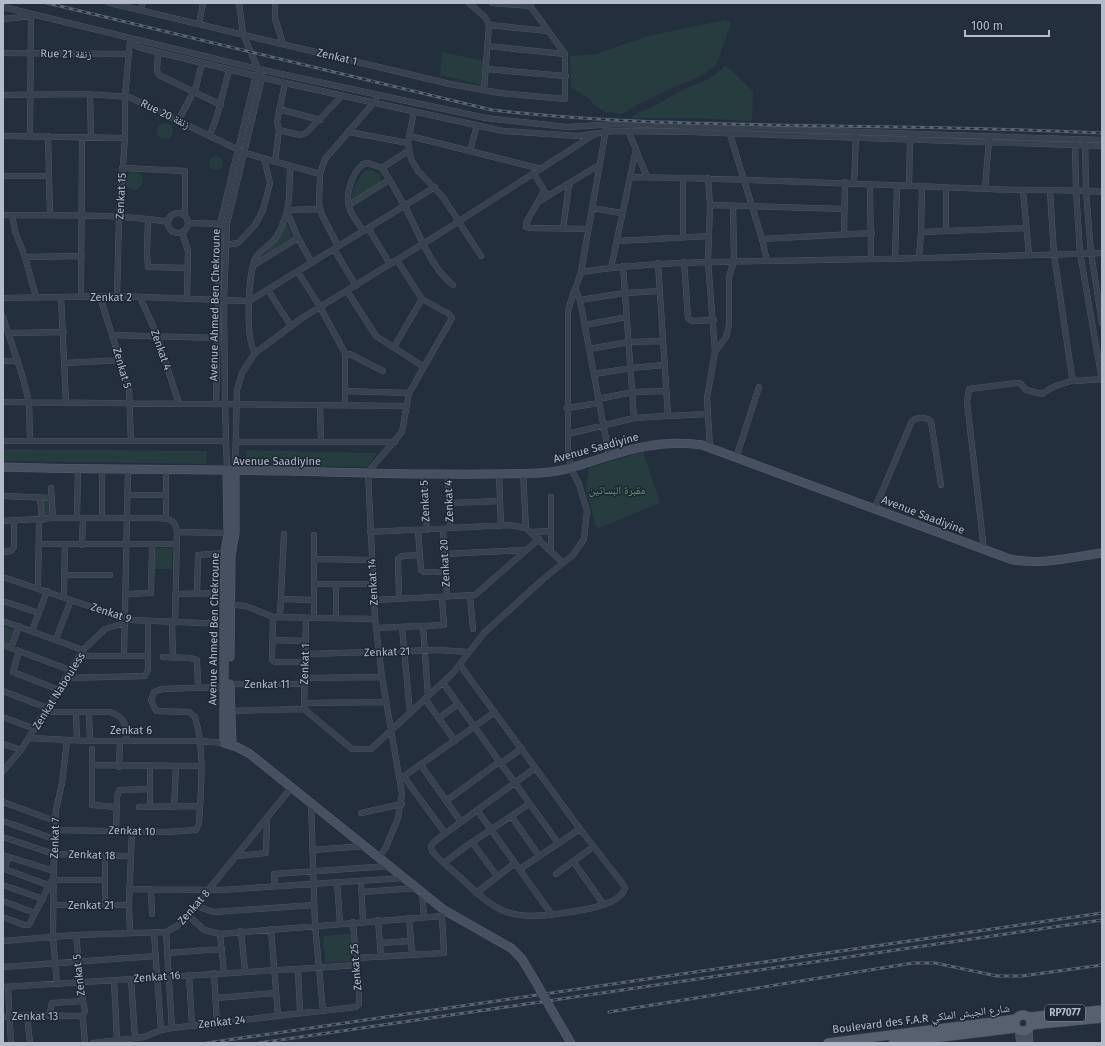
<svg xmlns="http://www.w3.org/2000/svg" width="1105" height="1046" font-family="'Fira Sans','Noto Naskh Arabic',sans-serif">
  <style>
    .green { fill: #263c3f }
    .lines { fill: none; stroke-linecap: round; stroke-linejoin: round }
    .minor-casing { stroke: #565f6c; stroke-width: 6 }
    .secondary-casing { stroke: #565f6c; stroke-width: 9 }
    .primary-casing { stroke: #414a57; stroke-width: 10 }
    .minor { stroke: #38414e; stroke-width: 5.5 }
    .secondary { stroke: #465061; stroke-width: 8 }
    .primary { stroke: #56606e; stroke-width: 9 }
    .rail-casing { stroke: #5a6575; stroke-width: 3 }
    .rail { stroke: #1d2633; stroke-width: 1.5; stroke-dasharray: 4.5; stroke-linecap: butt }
    .secondary-bridge-casing { stroke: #565f6c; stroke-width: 9; stroke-linecap: butt }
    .secondary-bridge { stroke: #465061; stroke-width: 8 }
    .labels { text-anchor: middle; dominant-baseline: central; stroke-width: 3; stroke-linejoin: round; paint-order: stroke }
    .shield { fill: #1d2633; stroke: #878f9c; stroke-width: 1 }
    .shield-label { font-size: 10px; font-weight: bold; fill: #b4bcc9 }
    .street-label { font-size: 11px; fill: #b4bcc9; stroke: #1d2633 }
    .park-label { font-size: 11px; fill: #6b9a76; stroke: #1d2633 }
  </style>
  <rect width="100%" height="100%" fill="#242f3e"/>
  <path class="green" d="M724,20L731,23L716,65L701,76L674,87L635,106L623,114L605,112L594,105L590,99L571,87L570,56L596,54L648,36Z
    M442,52L485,61L482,85L440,75Z
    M725,65L753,91L752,121L689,118H631C638,111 647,110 655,105C665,101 673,94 683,90C698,82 715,80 725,65Z
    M157 131a8 8 0 1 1 16 0a8 8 0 1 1-16 0Z
    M209 163a7 7 0 1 1 14 0a7 7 0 1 1-14 0Z
    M371,170L379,174L383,182L350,202L355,185L364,171Z
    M125 181a9 9 0 1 1 18 0a9 9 0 1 1-18 0Z
    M286,220L292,238L264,255L279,236Z
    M3,449L207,451L206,464L3,461Z
    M246,450L377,453L367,467L246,465Z
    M643,452L660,503L599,528L595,525L586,487L589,468Z
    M42,500H50V515H42Z
    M154,548H172V569H154Z
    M3,626L16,631L11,646L3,643Z
    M350,934L352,961L325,963L323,936Z"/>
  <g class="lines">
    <defs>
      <path id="minor" d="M110,3L450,84L500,93L565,99V54L528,3
        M275,3V18L283,44
        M469,3L485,17L489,25L484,90
        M492,3L531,6
        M3,7L258,69L486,118L567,127L617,124L1102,140
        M140,10L143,3
        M3,19L33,16
        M199,24L203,3
        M489,25L548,31
        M130,43L141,48L285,83L503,131L578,136L614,131L690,132L1102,146
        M487,46L565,54
        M3,53L128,54
        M158,53L157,71L159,75L221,105
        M486,69L566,76
        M285,83L277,122L279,130L300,135L306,133L342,96
        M90,94L91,137
        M3,95L87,94L129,97L245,153L320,174
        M279,109L320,120
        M414,111L408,143L411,159L418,171L443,197L481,256
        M178,121L196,87L202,63
        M729,131L762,239L767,261
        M349,132L408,143
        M210,135L217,116L229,70
        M3,136L125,138
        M30,136L31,17
        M48,136L50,215
        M410,136L541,169
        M1075,142L1076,190L1080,253L1102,380
        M1085,142L1086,191L1091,253L1102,323
        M636,150L647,177
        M470,151L477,125
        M275,162L279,130
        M122,168L185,171V215
        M382,168L408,151
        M534,174L546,193
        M3,176H49
        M630,177C750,179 870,184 990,189C1028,191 1065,189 1102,192
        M683,178V237
        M708,178L710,205L708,261L715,352L707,398L710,448
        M854,184L856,135
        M870,185L871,259
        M909,186L910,136
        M985,189L989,140
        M544,191L526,223V227L531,228L588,229
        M1023,191L1029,255
        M1050,191L1054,254L1072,377L1076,381L1102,379
        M538,202L599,165
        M349,205L389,180
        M710,205L844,209
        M592,208L621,213
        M288,210L320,209
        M287,212L298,238L312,263
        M168 223a10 10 0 1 1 20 0a10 10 0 1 1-20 0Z
        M3,215C58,216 114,213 168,222
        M12,215L15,231L25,257L36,297
        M148,219L147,253L148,267L188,268
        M188,223L222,224
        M368,228L390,264
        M563,229L569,184
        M363,231C359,224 353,217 350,210C344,196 352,173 363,164L368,163L382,168C390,180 398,194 405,207C419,232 430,267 453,285
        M946,231V187
        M182,232L188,251L187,299
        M921,232L1027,228
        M844,235L845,182
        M762,239L872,233
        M618,241L709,236
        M226,245L238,243L255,225L263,210L270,183L264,158
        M338,246L322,215L319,204L320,174L325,159L376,100
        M334,249L356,286
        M25,257L82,256
        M895,258L897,186
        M919,258L921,232L922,186
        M684,262L688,318L692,321L714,320
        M658,263L668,416L707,414
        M254,265L298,238
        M623,266L634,418
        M611,268L636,149L628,131
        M298,272L320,307L345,353V405
        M581,272C660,260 738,262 818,260C913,259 1008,256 1102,253
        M268,290L291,326
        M576,290L580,300L609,455
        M347,291L376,336L424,367
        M117,296L119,217L125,138V96L130,41
        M61,297L66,403
        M81,297L82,137
        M100,297L129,389L131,441
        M140,297L157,335L179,404
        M3,298L117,296L249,301L435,187
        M580,300L625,293L660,291
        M3,317L22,375L29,402L30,441
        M585,325L627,317
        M9,333L64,332
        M112,335L217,338
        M394,347L422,299
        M589,349L629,342L663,341
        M715,352L726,337L729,325V277L734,261L733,206
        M255,353C245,339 248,272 256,257C261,250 268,246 274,240C280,233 283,223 286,215C291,200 289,182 290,166
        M346,355L350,354L383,371
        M3,361H18
        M66,363L121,360
        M594,374L631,368L664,365
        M346,391L409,393
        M598,399L633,392L666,391
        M3,402L406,406
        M216,404L220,224L256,75
        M320,405L321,441
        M567,408L599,403
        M568,434L634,418L668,416
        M3,441H226
        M236,442H395
        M736,458L759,387
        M166,470V518
        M227,471L225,404L224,300L227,224L262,78L243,34L239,3
        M235,471L237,390L242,373L255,353L302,318L439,234L595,134
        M424,473L427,530
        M448,473L450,528
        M499,473L501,526
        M523,473L526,528
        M51,488L53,518
        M128,495H166
        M3,496L52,498
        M551,497V551
        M40,498L42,520
        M449,503L500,501
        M875,508L912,421C917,417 926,417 931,421L941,485
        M77,518L78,468
        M102,518V469
        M3,521L53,518H156C167,518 176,519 177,532L175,623
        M443,529L447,597
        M418,530L421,570L424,572H445
        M177,532L228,533
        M370,532L509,525L526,528L563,563
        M532,532L551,531
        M39,544H177
        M82,545L83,518
        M984,550L967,402L969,389L1016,383H1020L1026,390L1042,394L1053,387L1074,380
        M3,552L11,551L14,547V521
        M444,554L526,550
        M314,559L372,560
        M64,575H110
        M3,577L130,620L227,624
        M314,584H373
        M38,588L39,520
        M197,593L198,555L225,553
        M126,594L151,593L152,544
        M175,594L224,593
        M470,596L473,629
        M64,597L65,545
        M282,599L314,600
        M399,599L398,559L402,556L420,555
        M374,600L475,595L539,539
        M3,601L39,613
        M228,604L246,606L273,617L375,619
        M273,617L272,660L275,662H305
        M280,617L284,534
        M314,618V535
        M336,618V584
        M3,621L83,650
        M172,623L173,657
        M423,626L428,696
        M402,627L410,713
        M376,628L444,625L442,598
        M32,631L47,591
        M56,639L71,600
        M272,640L306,641
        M3,645L70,670
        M11,648L19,626
        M19,651L13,672L59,690
        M306,654L438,650L469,652
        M80,656H148
        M124,656L128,469
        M163,657L190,658L197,660L198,688
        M460,665L580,829L622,883L625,888C622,900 603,905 592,908C580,911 568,912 556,914C509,921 494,910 461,878C451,869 440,861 432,851L431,846L435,841L535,768
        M65,678L145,676L148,670V622
        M304,678L382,677
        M443,683L558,843
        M229,684H304
        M3,691L47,708
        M425,699L455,741
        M304,703L385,702
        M304,709L352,749H371L453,673L484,633L542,580L573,555L584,539L587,511L579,484L571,469L568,450V313C570,299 577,286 581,272L606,129
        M304,709L306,618
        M230,711L304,709
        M44,712H110C126,717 126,726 126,741
        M76,712L77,740
        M89,712L90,741
        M3,717L35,729
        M439,718L458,704
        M29,738L90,741H200L224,743
        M3,744L21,750
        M500,764L522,748
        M92,765V749
        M421,765L461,822
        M119,767L120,741
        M3,771L21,750L83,650L105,629L125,623
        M404,777L445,833
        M400,779L495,712
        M446,801L499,762
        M3,802L55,821
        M311,803L315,925L323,1011
        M116,807L92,805V765L201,766
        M139,807L200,806
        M150,807V767
        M174,807L176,766
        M477,810L552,915
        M361,813L402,804
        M512,817L539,856
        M3,821L54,839
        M55,830L165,832L196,830L199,823C201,789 205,750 195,717L189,712L156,711L151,700L154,692L162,689L224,687
        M116,830L117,797L119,790L150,789
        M3,837L54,854L130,856
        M472,842L497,876
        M312,850L365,846
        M3,855L54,871
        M238,856L266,853L267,819
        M8,857L5,867L7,870L48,885
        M379,857L386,847L398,818L402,794L382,677L375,619L368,472L402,432L409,393L452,318L449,314L422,299L397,260
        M573,861L604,905
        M444,863L465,847L529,804
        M520,869L580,829
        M556,874L593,847
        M55,880H105
        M361,881L363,921
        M337,882L340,923
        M3,885L43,899
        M275,886L274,874L390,866
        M129,889L221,890L404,878
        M151,889L152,914
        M362,892L417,888
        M422,892L424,917
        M476,893L515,863
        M3,901L35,913
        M54,905H129
        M105,905V855
        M196,906L214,912L314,905
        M188,915L204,930L220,934L442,916L444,910
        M3,917L24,925H29L54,876
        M378,920L381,956
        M271,929L278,1016
        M241,931L245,971
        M166,932L172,1028
        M130,933L129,905L132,831
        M154,933L161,1030
        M220,934L224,973
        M3,941L76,935L166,932L177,926L188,915L291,788
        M411,941L412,955
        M380,943L411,941L409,918
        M167,953L222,949
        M356,958L444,953L442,916
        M3,967L156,956
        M298,969L357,965
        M214,973L217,1023
        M189,975L192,1025
        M131,979L135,1038
        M114,980L117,1039
        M57,984L53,937L54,839L56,810L62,783L67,740
        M3,987L295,969H298L300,1013
        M8,987L11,1043
        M216,998L276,993
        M27,1015L30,1043
        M49,1016L52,1003L83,1001L76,935
        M3,1017L27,1015L80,1016L83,1020L85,1043
        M82,1018L85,1011L83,1001
        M93,1043L144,1037L161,1030L172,1028L356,1007L359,1004V995L353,922"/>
      <path id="secondary" d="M3,467C98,470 194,469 289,471C373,473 457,476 540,473C565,472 585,463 609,456C639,446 670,440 702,445L1010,559C1040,566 1072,557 1102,553
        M227,471L228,533L225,553L224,593V743L237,747L250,754L444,910L511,948L522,959L538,986
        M230,657L231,556L235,533V471
        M230,684L232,746
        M551,1009L571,1043
        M1019,1030L1021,1043
        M1028,1030L1029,1043"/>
      <path id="primary" d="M1015 1023a8 8 0 1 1 16 0a8 8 0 1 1-16 0Z
        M1029,1017L1102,1010
        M1031,1025L1102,1018
        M828,1043L1016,1019
        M893,1043L1016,1028"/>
    </defs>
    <use href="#minor" class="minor-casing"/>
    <use href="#secondary" class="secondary-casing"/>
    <use href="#primary" class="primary-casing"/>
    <use href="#minor" class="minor"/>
    <use href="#secondary" class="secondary"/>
    <use href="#primary" class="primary"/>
    <defs>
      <path id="rail" d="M47,3L492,110C604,123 716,124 829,126C920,127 1011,129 1102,133
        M609,1012L913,963H935L997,976H1022L1102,965
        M207,1043L1102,913
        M259,1043L1102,920"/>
    </defs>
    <use href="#rail" class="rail-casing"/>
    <use href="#rail" class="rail"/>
    <defs>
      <path id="secondary-bridge" d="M538,986L551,1009"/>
    </defs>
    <use href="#secondary-bridge" class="secondary-bridge-casing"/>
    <use href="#secondary-bridge" class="secondary-bridge"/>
  </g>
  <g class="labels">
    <rect class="shield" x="1045" y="1005" width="40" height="16" rx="3"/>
    <g class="shield-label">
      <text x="1065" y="1013">RP7077</text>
    </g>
    <g class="street-label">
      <text transform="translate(66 54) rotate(1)">Rue 21 زنقة</text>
      <text transform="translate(337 57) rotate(13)">Zenkat 1</text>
      <text transform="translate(165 114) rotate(26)">Rue 20 زنقة</text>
      <text transform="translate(121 196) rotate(-87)">Zenkat 15</text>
      <text x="111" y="297">Zenkat 2</text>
      <text transform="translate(215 305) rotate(-89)">Avenue Ahmed Ben Chekroune</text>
      <text transform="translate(161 350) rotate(71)">Zenkat 4</text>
      <text transform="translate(122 368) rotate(74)">Zenkat 5</text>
      <text transform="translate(596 448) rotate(-15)">Avenue Saadiyine</text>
      <text x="277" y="461">Avenue Saadiyine</text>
      <text transform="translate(425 501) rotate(-93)">Zenkat 5</text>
      <text transform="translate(449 501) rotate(-92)">Zenkat 4</text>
      <text transform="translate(923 515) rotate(21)">Avenue Saadiyine</text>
      <text transform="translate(445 563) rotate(-93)">Zenkat 20</text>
      <text transform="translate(373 582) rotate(-93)">Zenkat 14</text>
      <text transform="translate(111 613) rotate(18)">Zenkat 9</text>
      <text transform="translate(214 629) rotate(-89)">Avenue Ahmed Ben Chekroune</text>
      <text transform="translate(387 652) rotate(-2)">Zenkat 21</text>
      <text transform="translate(305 664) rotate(-88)">Zenkat 1</text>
      <text x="267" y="684">Zenkat 11</text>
      <text transform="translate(59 691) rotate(-58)">Zenkat Nabouless</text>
      <text x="131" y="730">Zenkat 6</text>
      <text transform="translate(132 831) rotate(2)">Zenkat 10</text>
      <text transform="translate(55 838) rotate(-88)">Zenkat 7</text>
      <text transform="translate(92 855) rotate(2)">Zenkat 18</text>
      <text x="91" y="905">Zenkat 21</text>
      <text transform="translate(194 907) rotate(-49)">Zenkat 8</text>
      <text transform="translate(356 967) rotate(-95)">Zenkat 25</text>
      <text transform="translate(79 975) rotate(-96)">Zenkat 5</text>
      <text transform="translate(157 977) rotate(-4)">Zenkat 16</text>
      <text x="35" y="1016">Zenkat 13</text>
      <text transform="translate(921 1019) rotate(-7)">Boulevard des F.A.R شارع الجيش الملكي</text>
      <text transform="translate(222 1022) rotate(-6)">Zenkat 24</text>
    </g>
    <g class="park-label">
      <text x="617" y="490">مقبرة البساتين</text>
    </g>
  </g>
  <rect width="1105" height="1046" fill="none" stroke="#b4bcc9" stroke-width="8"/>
  <path d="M965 30v6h84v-6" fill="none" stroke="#b4bcc9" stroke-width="2"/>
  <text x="971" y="30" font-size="12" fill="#b4bcc9" stroke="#1d2633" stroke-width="3" paint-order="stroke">100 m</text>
</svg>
